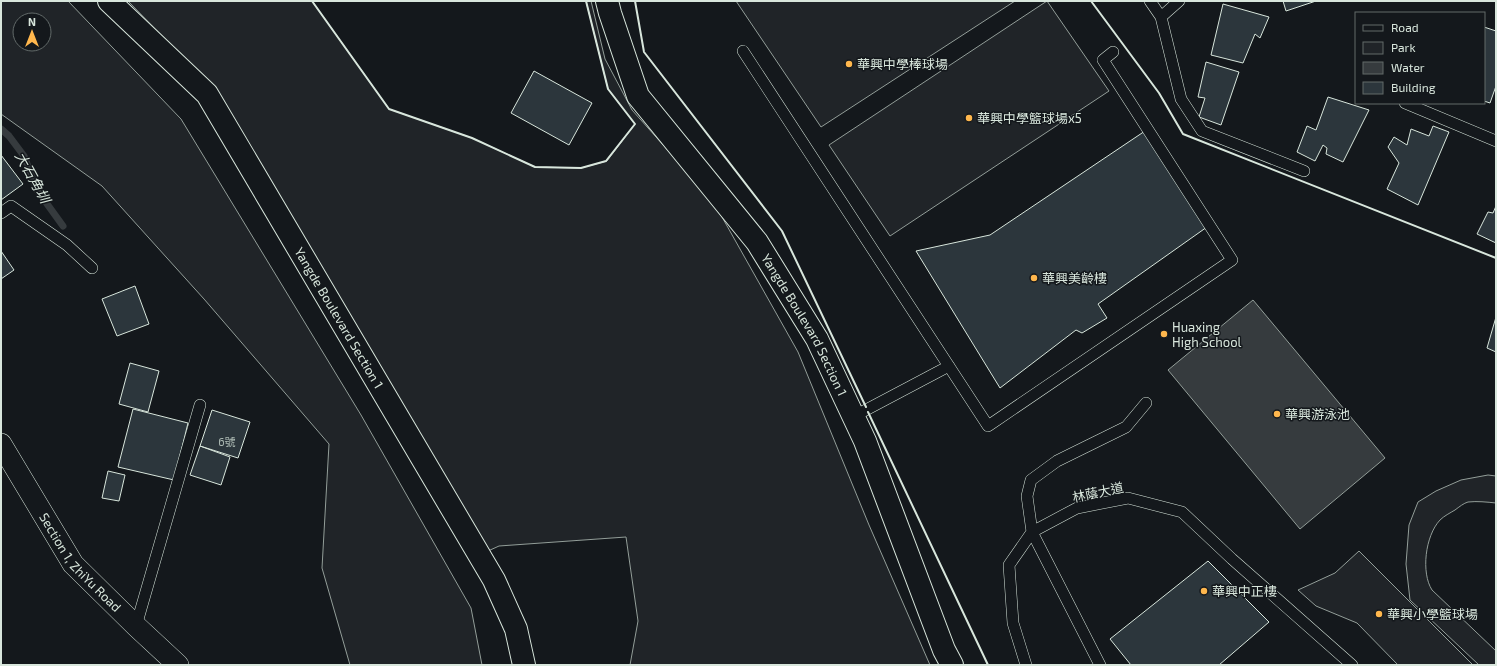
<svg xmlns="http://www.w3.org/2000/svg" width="1497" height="666" font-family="'Exo 2','Noto Sans TC',sans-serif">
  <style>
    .green { fill: #202428; stroke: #939e99; fill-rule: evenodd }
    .water { fill: #363b3e; stroke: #939e99 }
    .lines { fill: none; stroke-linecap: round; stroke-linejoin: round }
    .stream { stroke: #363b3e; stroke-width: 7 }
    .building { fill: #2c363c; stroke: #d8e6dc }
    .service-casing { stroke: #d8e6dc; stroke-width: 12 }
    .minor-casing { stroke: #d8e6dc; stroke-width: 22 }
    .primary-casing { stroke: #d8e6dc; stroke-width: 24 }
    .service { stroke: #14181c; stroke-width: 11 }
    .minor { stroke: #14181c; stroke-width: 21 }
    .primary { stroke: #14181c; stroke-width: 22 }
    .wall { stroke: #d8e6dc; stroke-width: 2 }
    .poi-dot { fill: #ffb74d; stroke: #14181c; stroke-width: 1.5 }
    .labels { text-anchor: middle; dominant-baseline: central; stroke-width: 3; stroke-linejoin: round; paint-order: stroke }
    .number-label { font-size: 11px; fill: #adbab4 }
    .poi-label { font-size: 13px; fill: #d8e6dc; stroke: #14181c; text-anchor: start }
    .street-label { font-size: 13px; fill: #d8e6dc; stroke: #14181c }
    .water-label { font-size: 14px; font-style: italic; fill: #d8e6dc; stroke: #14181c }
  </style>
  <rect width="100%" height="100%" fill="#14181c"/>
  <path class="green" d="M1,1H68L181,119L361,415L471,608L482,665H350L322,568L329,444L204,299L102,186L1,114ZM20,20H44V44H20Z
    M128,1H312L389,109L472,138L535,167L581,168L607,161L635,124L608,89L586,1H591L605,59L632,110L713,201L798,352L869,525L930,665H630L638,621L626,537L499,546L488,551L201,76Z
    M736,1H1015L821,127Z
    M1047,1L1109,91L890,236L829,145Z
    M1488,475L1496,476V503C1487,502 1477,501 1468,502C1464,503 1459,507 1455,510C1450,513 1444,516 1440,520C1425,536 1421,573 1432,590L1496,651V665H1479L1410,600L1406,564L1409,525L1418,502L1436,491L1461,480Z
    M1359,551L1473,665H1398L1357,623L1316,606L1298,590L1335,573Z"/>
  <path class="water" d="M1253,300L1385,458L1300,529L1168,370Z"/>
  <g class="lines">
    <path class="stream" d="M1,129L9,136L24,156L37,190L63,226"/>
  </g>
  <path class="building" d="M1283,1H1316L1286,11Z
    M1223,4L1269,17L1260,38L1255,34L1243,63L1211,55Z
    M1484,27L1496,31V86L1490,103L1484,101Z
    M1206,62L1239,72L1221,125L1199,117L1205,98L1198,97Z
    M534,71L592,103L569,145L511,113Z
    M1328,97L1369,110L1343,162L1326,154L1327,148L1323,145L1315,161L1297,152L1307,126L1316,130Z
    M1433,126L1449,132L1418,205L1387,189L1399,163L1388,147L1394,137L1407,145L1411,129L1429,136Z
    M1145,131L1207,227L1098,304L1107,318L1082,333L1076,330L1000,388L916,251L990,235Z
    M1,155L23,184L1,200Z
    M1496,206V243L1477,234L1488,212L1493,213Z
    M1,251L14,270L1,279Z
    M135,286L149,324L117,336L102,299Z
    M1496,317V352L1487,348Z
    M130,363L159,371L148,412L119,404Z
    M133,409L188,423L174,480L118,467Z
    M212,410L250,422L238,458L200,446Z
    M200,446L230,457L221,485L190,475Z
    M108,471L125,475L119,501L102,498Z
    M1208,561L1269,622L1219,665H1131L1110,639Z"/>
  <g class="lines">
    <defs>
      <path id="service" d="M1150,1L1161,17L1179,1
        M1161,17L1181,99L1202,131L1304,171
        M743,51L988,426L1232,260L1103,60L1113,52
        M1405,103L1496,141
        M1,213L11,206L67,245L92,268
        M852,415L862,412L949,366
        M136,626L200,405
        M1026,665L1013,623L1009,565L1032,532L1077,508L1128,498L1182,512L1232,559L1352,665
        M1100,665L1032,532L1027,496L1031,480L1057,461L1126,427L1146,403"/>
      <g id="minor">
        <path id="s1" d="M1,444L73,564L136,626L178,665"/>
      </g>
      <g id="primary">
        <path id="s2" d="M109,1L207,94L494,580L516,629L524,665"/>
        <path id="s3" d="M607,1L610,13L638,96L757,242L817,339L865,441L944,650L952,665"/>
      </g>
    </defs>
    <use href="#service" class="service-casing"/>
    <use href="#minor" class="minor-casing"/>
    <use href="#primary" class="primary-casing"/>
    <use href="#service" class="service"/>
    <use href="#minor" class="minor"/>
    <use href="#primary" class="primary"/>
    <path class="wall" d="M312,1L389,109L472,138L535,167L581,168L606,161L635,124L608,89L586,1
      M635,1L644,52L782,231L866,407
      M1091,1L1159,93L1183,134L1496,258
      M868,412L988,665"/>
  </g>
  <g class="poi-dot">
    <circle cx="849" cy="64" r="4"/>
    <circle cx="969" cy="118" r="4"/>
    <circle cx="1034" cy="278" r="4"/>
    <circle cx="1164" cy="334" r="4"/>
    <circle cx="1277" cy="414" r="4"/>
    <circle cx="1204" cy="591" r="4"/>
    <circle cx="1379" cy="614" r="4"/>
  </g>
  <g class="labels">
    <g class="number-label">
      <text x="227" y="441">6號</text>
    </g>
    <g class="poi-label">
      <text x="857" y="64">華興中學棒球場</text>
      <text x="977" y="118">華興中學籃球場x5</text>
      <text x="1042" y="278">華興美齡樓</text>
      <text x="1172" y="327">Huaxing<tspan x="1172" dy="15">High School</tspan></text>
      <text x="1285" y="414">華興游泳池</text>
      <text x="1212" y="591">華興中正樓</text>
      <text x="1387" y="614">華興小學籃球場</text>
    </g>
    <g class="street-label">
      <text stroke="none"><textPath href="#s2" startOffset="395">Yangde Boulevard Section 1</textPath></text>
      <text stroke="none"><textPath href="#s3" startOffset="384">Yangde Boulevard Section 1</textPath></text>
      <text transform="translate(1098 492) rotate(-12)">林蔭大道</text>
      <text stroke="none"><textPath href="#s1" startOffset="143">Section 1, ZhiYu Road</textPath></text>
    </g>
    <g class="water-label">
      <text transform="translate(33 177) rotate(61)">大石角圳</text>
    </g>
  </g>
  <rect width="1497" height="666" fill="none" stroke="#d8e6dc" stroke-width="4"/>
  <rect x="1355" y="12" width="130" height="92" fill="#14181c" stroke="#626a69"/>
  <rect x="1363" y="25" width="20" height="6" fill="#14181c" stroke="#626a69"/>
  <text x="1391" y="32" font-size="12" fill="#d8e6dc">Road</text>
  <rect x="1363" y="42" width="20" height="12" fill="#202428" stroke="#626a69"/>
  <text x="1391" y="52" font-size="12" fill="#d8e6dc">Park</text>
  <rect x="1363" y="62" width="20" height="12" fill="#363b3e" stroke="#626a69"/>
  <text x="1391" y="72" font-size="12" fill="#d8e6dc">Water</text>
  <rect x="1363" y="82" width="20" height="12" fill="#2c363c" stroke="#626a69"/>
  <text x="1391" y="92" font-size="12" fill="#d8e6dc">Building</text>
  <g transform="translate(32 32)"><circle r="19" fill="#14181c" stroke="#626a69"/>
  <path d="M0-3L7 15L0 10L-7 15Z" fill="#ffb74d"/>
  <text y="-6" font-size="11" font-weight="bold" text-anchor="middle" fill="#d8e6dc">N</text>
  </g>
</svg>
